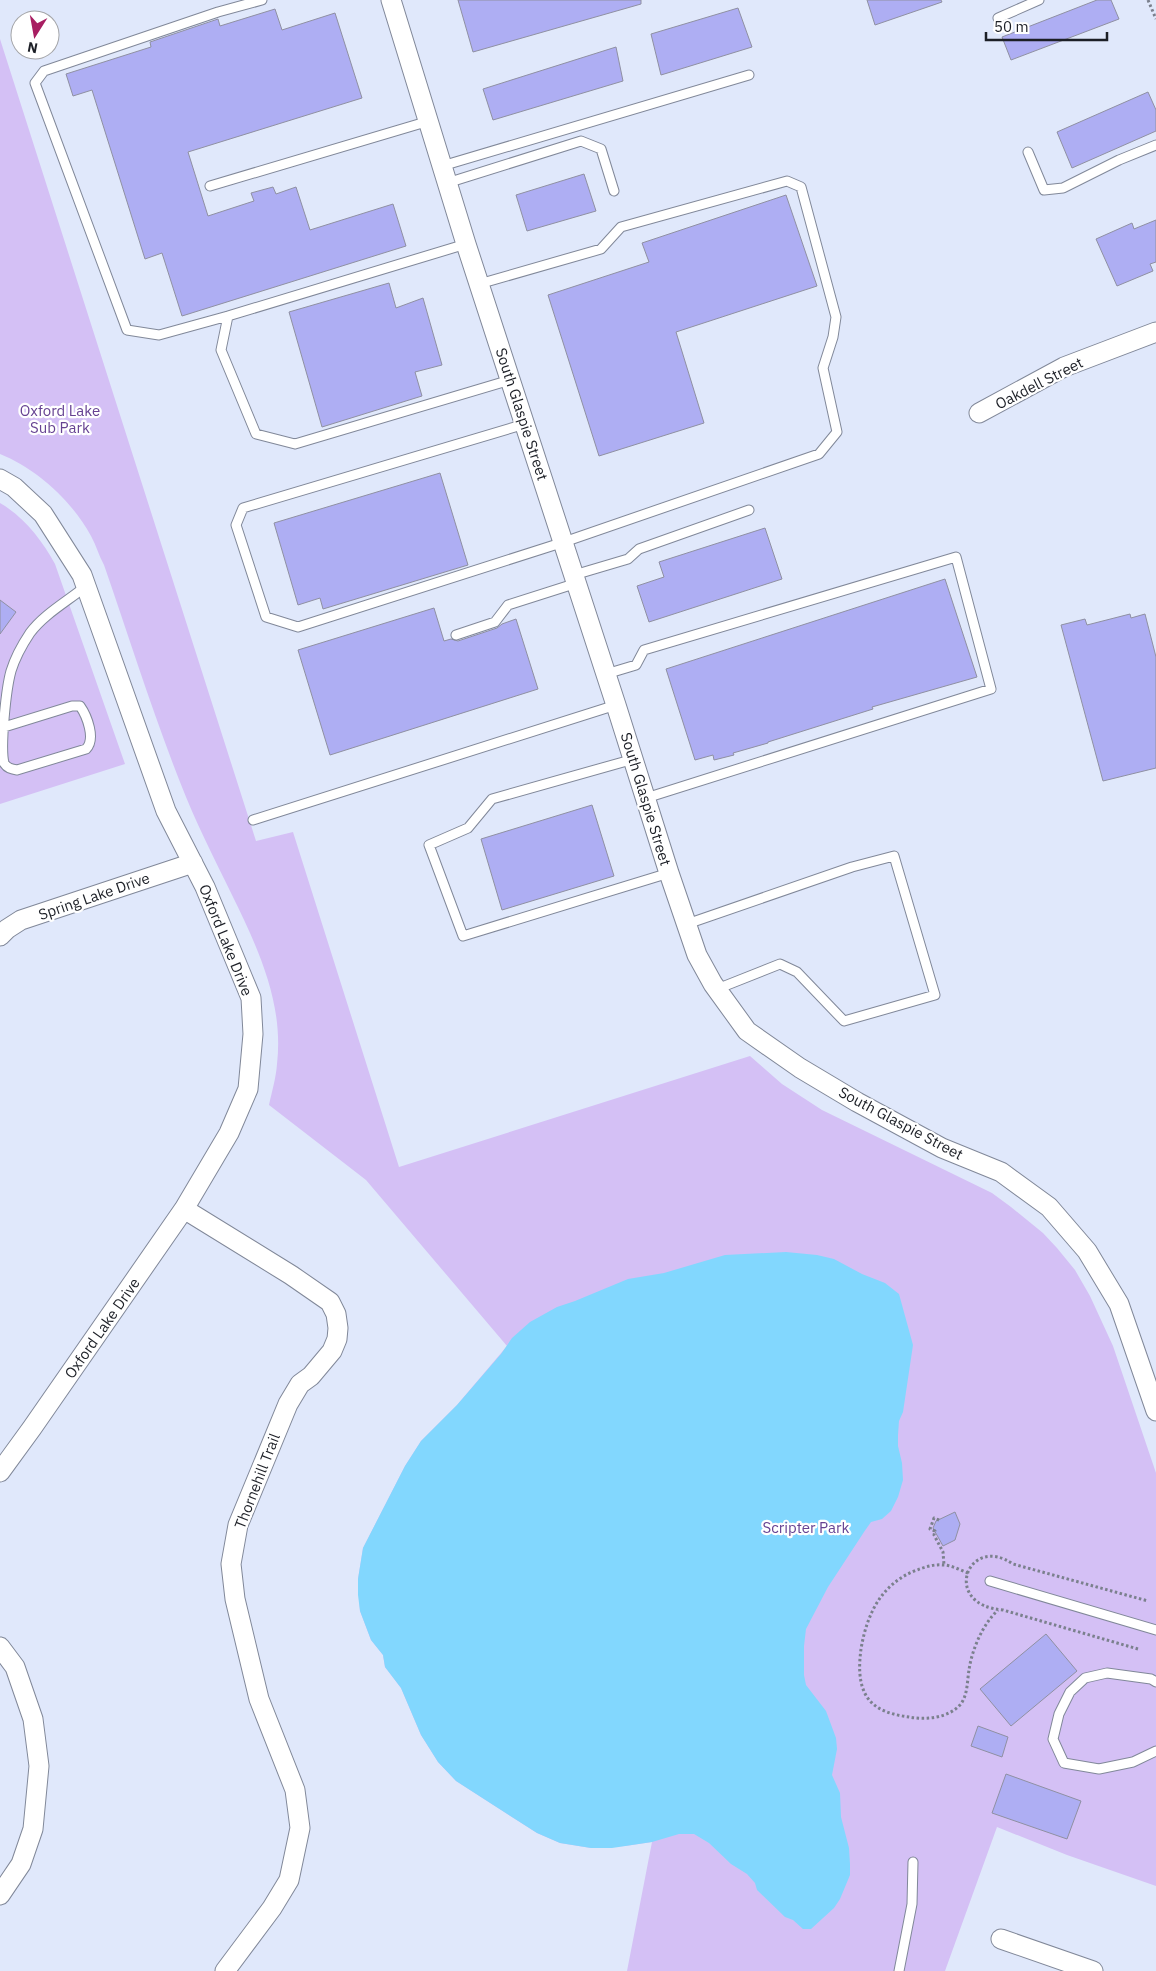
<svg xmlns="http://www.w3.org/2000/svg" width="1156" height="1971" font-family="'IBM Plex Sans',sans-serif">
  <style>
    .green { fill: #d4c0f5 }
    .water { fill: #82d7fe }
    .building { fill: #aeaef3; stroke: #8f90a2 }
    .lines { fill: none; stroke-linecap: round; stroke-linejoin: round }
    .service-casing { stroke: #818899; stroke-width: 11 }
    .minor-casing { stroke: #818899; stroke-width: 21 }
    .path { stroke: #7b808d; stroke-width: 3; stroke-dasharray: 2.5 2.5; stroke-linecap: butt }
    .service { stroke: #fff; stroke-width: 9 }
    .minor { stroke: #fff; stroke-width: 19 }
    .labels { text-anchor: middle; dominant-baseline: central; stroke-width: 4.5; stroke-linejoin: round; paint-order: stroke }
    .street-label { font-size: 15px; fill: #1c1f26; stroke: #fff }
    .park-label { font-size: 15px; fill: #664292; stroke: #fff }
  </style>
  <rect width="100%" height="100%" fill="#e0e8fb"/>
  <path class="green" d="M0,39L256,841L293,832L399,1167L750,1056L782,1084L822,1110L992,1193L1011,1207L1043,1233L1057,1248L1075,1270L1090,1296L1113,1346L1156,1473V1886L1067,1855L997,1827L945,1971H627L652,1842L625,1846L591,1848L560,1843L537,1833L456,1781L438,1762L421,1735L401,1688L385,1667L383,1655L371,1640L360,1611L358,1579L363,1548L405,1466L421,1441L457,1405L507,1346L366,1180L269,1105C272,1091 276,1078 277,1064C284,1003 258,948 232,895C214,858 195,821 180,782C152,711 129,637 104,565C99,556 96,545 91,536C72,501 37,469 0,454Z
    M0,503C24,517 42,540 55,564L125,764L0,804Z"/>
  <path class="water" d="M786,1252L817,1255L834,1259L862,1274L885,1283L899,1294L913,1345L903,1412L899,1421L898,1435V1446L902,1463L903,1480L898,1497L891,1511L882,1519L871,1522L864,1532L828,1587L806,1629L804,1646V1675L806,1685L826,1711L836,1738L837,1749L832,1775L840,1793L841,1817L849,1848L850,1864V1875L840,1899L834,1908L811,1929H803L793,1920L785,1917L757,1890L755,1883L747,1874L731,1864L709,1843L694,1834H679L652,1842L612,1848H591L560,1843L537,1833L456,1781L438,1762L421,1735L401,1688L385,1667L383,1655L371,1640L360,1611L358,1595V1579L363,1548L405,1466L421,1441L457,1405L501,1354L512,1338L530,1322L557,1307L575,1301L628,1279L664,1273L725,1255Z"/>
  <path class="building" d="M458,0H641V4L473,52Z
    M867,0H941L942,2L875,25Z
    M1097,0H1111L1119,19L1011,60L1002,37Z
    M738,8L752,47L661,75L651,34Z
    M275,9L282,30L335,13L362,98L188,152L208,216L254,201L251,193L273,187L276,194L296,187L310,230L393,204L406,246L182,316L162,253L145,259L92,90L73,96L66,74L151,47L150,42L218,19L220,26Z
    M616,47L623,81L493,120L483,89Z
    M1148,92L1156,110V131L1072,168L1057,132Z
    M584,174L596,211L527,231L516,195Z
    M786,195L817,286L676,332L704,423L599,456L548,295L649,262L642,243Z
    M1156,220V262L1150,264L1153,271L1117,286L1096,239L1132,223L1134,229Z
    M389,283L396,308L423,298L442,365L415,372L422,396L322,427L289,312Z
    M440,473L468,565L323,609L320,598L298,605L274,523Z
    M765,528L782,579L649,622L637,586L664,577L659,562Z
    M945,579L977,677L872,707L873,709L768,742V743L733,753L734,755L714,760L713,755L695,760L666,669Z
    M0,600L16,612L0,634Z
    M434,608L444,641L451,639L458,641L497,628L502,624L516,619L538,689L330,755L298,650Z
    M1130,614L1131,618L1145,614L1156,657V768L1103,781L1061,625L1085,619L1087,625Z
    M592,805L614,876L502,910L481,839Z
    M955,1512L960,1524L955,1540L943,1546L933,1528L936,1521Z
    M1046,1634L1077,1671L1011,1726L980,1689Z
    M978,1726L1008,1737L1002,1757L971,1746Z
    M1006,1774L1081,1801L1067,1839L992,1813Z"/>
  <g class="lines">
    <defs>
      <path id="service" d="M998,18L1039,0
        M1028,152L1044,190L1063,188L1119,160L1156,145
        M442,166L749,75
        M447,183L581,141L601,149L614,191
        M210,186L429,121
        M466,244L228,316L221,350L256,434L295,444L510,380
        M479,284L601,249L621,227L787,181L801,187L836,317L833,337L823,368L837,432L819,454L564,542L298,627L266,617L236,525L243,508L525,424
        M228,316L159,335L127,330L35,83L44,71L218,12L262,0
        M574,575L628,559L639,549L749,510
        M456,635L495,622L508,605L577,583
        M606,674L636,665L644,650L956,557L991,689L646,798
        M1,728L72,706H80C87,716 96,739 86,749L17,770C11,769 7,768 4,763C0,747 6,689 11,671C15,658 22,645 30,633C44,614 68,601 86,586
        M634,759L492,799L468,828L429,845L463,936L669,873
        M253,820L616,705
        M687,924L852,867L894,856L935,995L844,1021L797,972L780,964L717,989
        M990,1581L1156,1630
        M1156,1682L1151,1679L1107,1673L1085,1678L1070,1692L1059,1714L1053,1739L1064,1763L1099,1769L1133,1762L1156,1751
        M899,1971L912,1904L913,1862"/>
      <path id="minor" d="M391,0L466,244L616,705L669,873L697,955L713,984L747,1031L800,1068L857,1102L942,1148L1001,1172L1049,1207L1087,1251L1119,1304L1156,1411
        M979,413L1064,367L1156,332
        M0,479L14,487L43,514L82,575L166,811L205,887L251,998L253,1034L248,1089L229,1133L184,1209L32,1428L0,1472
        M0,936L7,929L21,920L193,863
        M184,1209L291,1275L330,1302L336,1314L338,1328L337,1339L332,1351L311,1376L300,1384L288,1404L238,1525L231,1564L235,1599L259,1699L295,1790L300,1828L289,1880L272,1908L225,1971
        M0,1647L15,1667L33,1719L39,1766L33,1829L21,1864L0,1895
        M1001,1939L1093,1971"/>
    </defs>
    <use href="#service" class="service-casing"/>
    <use href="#minor" class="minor-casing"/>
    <path class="path" d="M1148,0L1156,19
      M939,1520L934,1518L930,1529L935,1531L934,1535L943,1552L944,1565
      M968,1573C960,1570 951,1565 943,1565C934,1564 925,1567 917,1570C882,1583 867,1613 861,1649C859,1664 858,1683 867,1697C876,1711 894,1715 909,1717C926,1720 947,1718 959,1706C968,1697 967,1681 969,1670C972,1649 983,1624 998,1610
      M1138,1649L1003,1610C940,1605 968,1533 1013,1564L1148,1601"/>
    <use href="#service" class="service"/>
    <use href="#minor" class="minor"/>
  </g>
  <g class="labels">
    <g class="street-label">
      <text transform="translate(1039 383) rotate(-27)">Oakdell Street</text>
      <text transform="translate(522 414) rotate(72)">South Glaspie Street</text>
      <text transform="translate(646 799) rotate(73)">South Glaspie Street</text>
      <text transform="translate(94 896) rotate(-19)">Spring Lake Drive</text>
      <text transform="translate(226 940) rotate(68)">Oxford Lake Drive</text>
      <text transform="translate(901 1123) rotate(28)">South Glaspie Street</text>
      <text transform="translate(102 1328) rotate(-55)">Oxford Lake Drive</text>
      <text transform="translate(257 1481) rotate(-69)">Thornehill Trail</text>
    </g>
    <g class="park-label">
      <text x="60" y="410">Oxford Lake<tspan x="60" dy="17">Sub Park</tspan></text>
      <text x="806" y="1527">Scripter Park</text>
    </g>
  </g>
  <g transform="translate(35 35) rotate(191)"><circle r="24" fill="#ffffff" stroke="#a4a5a8"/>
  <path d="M0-4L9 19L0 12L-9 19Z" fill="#a81e62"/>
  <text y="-8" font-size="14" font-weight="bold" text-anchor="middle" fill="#1c1f26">N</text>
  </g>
  <path d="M986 32v8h121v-8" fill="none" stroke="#1c1f26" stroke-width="2.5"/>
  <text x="994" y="32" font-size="15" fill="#1c1f26" stroke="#ffffff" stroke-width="4" paint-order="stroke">50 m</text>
</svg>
